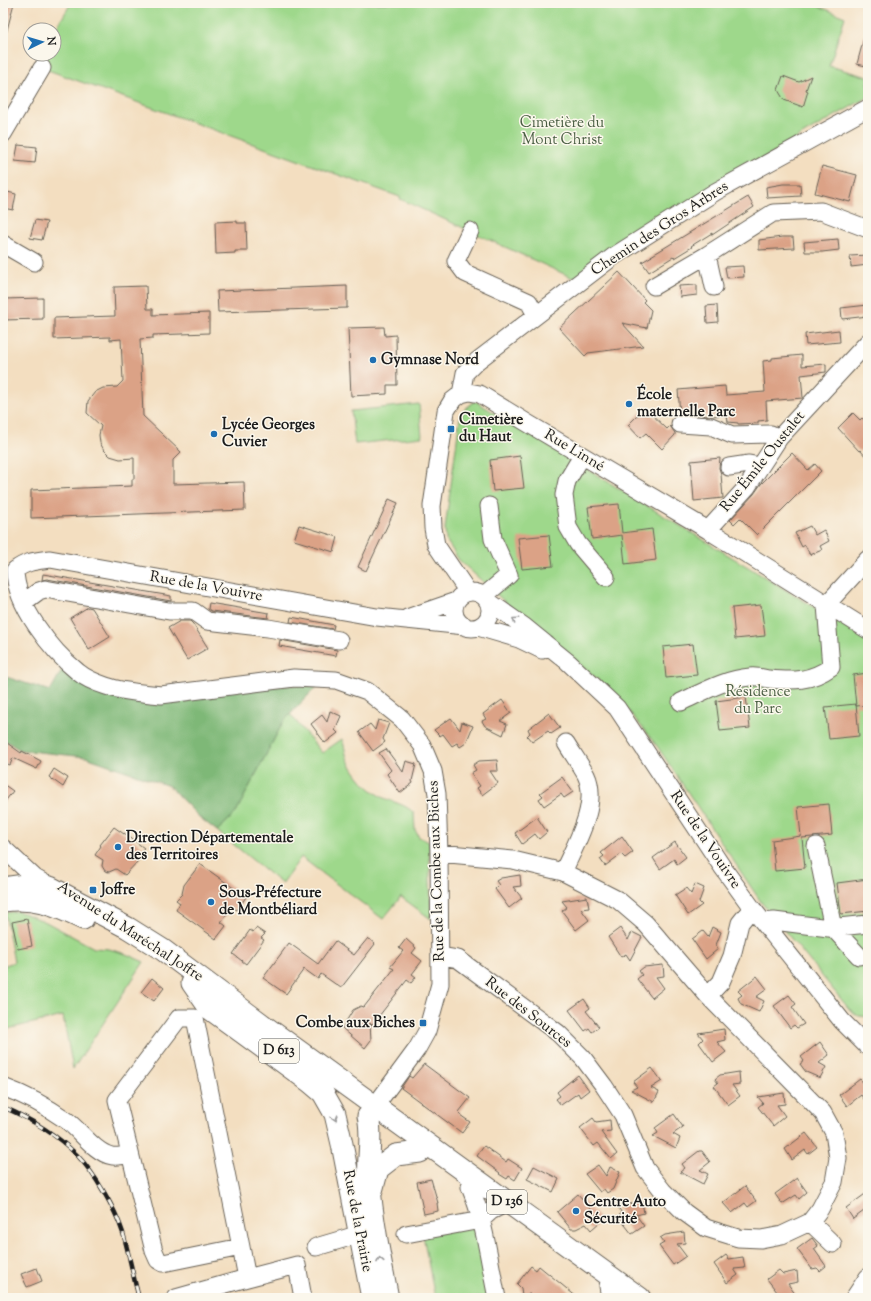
<svg xmlns="http://www.w3.org/2000/svg" width="871" height="1301" font-family="'Sorts Mill Goudy',serif">
  <style>
    .green { fill: #9ed88b; stroke: #5d7a54 }
    .forest { fill: #7eb877; stroke: #4d6a4a }
    .building { fill: #dba286 }
    .lines { fill: none; stroke-linecap: round; stroke-linejoin: round }
    .minor-casing { stroke: #676055; stroke-width: 19 }
    .major-casing { stroke: #676055; stroke-width: 23 }
    .minor { stroke: #fff; stroke-width: 17 }
    .major { stroke: #fff; stroke-width: 21 }
    .rail-casing { stroke: #1c1c1c; stroke-width: 4.5 }
    .rail { stroke: #fbf7ec; stroke-width: 3; stroke-dasharray: 9; stroke-linecap: butt }
    .oneway { stroke: #999 }
    .poi-dot { fill: #1f6fb2; stroke: #fbf7ec; stroke-width: 1.5 }
    .labels { text-anchor: middle; dominant-baseline: central; stroke-width: 3; stroke-linejoin: round; paint-order: stroke }
    .shield { fill: #fbf7ec; stroke: #5f5e5a; stroke-width: 1 }
    .shield-label { font-size: 14px; font-weight: bold; fill: #1c1c1c }
    .park-label { font-size: 15px; fill: #4a5e43; stroke: #fbf7ec }
    .street-label { font-size: 15px; fill: #1c1c1c; stroke: #fbf7ec }
    .poi-label { font-size: 15px; font-weight: bold; fill: #1c1c1c; stroke: #fbf7ec; text-anchor: start }
  </style>
  <rect width="100%" height="100%" fill="#fbf7ec"/>
  <filter id="ink" filterUnits="userSpaceOnUse"><feTurbulence type="fractalNoise" baseFrequency=".025" numOctaves="2"/><feDisplacementMap in="SourceGraphic" scale="8" xChannelSelector="R" yChannelSelector="G"/><feConvolveMatrix kernelMatrix="1 2 1 2 8 2 1 2 1" color-interpolation-filters="sRGB"/></filter>
  <filter id="wash" filterUnits="userSpaceOnUse"><feTurbulence type="fractalNoise" baseFrequency=".012" numOctaves="4" result="noise"/><feDisplacementMap in="SourceGraphic" scale="16" xChannelSelector="R" yChannelSelector="G"/><feGaussianBlur stdDeviation="0.9" result="paint"/><feColorMatrix in="noise" values="0 0 0 0 0 0 0 0 0 0 0 0 0 0 0 0 0 1.4 0 .05"/><feComposite in="paint" operator="in"/></filter>
  <g filter="url(#wash)">
    <rect width="100%" height="100%" fill="#f3dec0"/>
    <path class="green" d="M71,3H811L845,17L829,66L868,77V97L807,132L575,279L400,199V197L34,65L41,54H54V32Z
      M475,401L868,640V1017L859,1016L850,1010L761,902L657,746L616,695L517,613L459,560L446,540L445,528L460,418L465,409Z
      M419,404L422,437L355,444L351,411Z
      M290,714L322,753L342,739C345,746 345,754 348,760C355,775 369,791 384,798C395,803 405,804 414,813L415,830L419,837L429,842L431,919L401,897L383,919L301,857L282,884L217,831L235,814L283,722Z
      M18,911L46,922L94,948L109,949L126,954L144,962L73,1069L63,1016L3,1030V966L14,962L5,913Z
      M476,1225L491,1298H435L423,1235Z"/>
    <path class="forest" d="M63,668L125,698L295,685L317,686L283,722L235,814L217,831L199,817L169,786L86,757L20,750L3,739V676L50,691Z"/>
    <g id="blocks">
      <path class="building" d="M3,3H14L6,34H3Z
        M865,34H868V58L866,66L857,64Z
        M783,76L799,82L811,76L806,90L808,91L803,107L784,100L778,90Z
        M18,145L37,147L35,163L15,161Z
        M822,166L857,175L850,202L815,193Z
        M783,184H800L801,196L767,198L766,187Z
        M3,191L16,194L13,210L3,208Z
        M748,197L754,207L712,235V233L691,246L692,247L674,258L673,257L649,272L642,262L652,256H651Z
        M35,220L47,222L42,240L30,238Z
        M237,221V223H246L247,251H235V253L216,254L215,222Z
        M782,237H793L794,248L759,250V240Z
        M838,239L839,250L822,252H805L804,242Z
        M868,255V265L851,267L850,256Z
        M743,266L744,277L727,278L725,267Z
        M619,272L645,300L643,302L651,310L647,328L622,323L643,346L588,353L585,356L559,328Z
        M697,285V295L680,297L679,286Z
        M146,286L147,309H153V315L209,313V333L153,335V338L140,339L143,416L181,452L173,460V484L244,482L245,510L31,518V490L132,486V479H134V458L120,459L110,456L104,450L100,443L99,435L101,426L87,413L88,401L95,392L103,388L117,387L123,381L121,339L110,340V337L54,339V318L115,316L114,287Z
        M347,286V308L218,312L217,291Z
        M43,298V319L3,320V299Z
        M717,305L718,322L707,323L706,306Z
        M868,305V316L842,319L841,308Z
        M384,327L385,336L396,335L397,385H387V394L351,396L348,328Z
        M839,330L840,342L806,345L805,334Z
        M802,355V366L826,364V372L801,375L803,398L766,401L767,420L758,421V423L738,424V423L728,422L727,415L710,416L680,414L678,390L725,386L726,395L765,392L763,361L772,360V358Z
        M645,408L667,429L670,426L675,433V435L662,449L646,433L640,438L628,425Z
        M853,413L860,420L862,418L868,424V459L860,450L859,451L838,428Z
        M792,453L808,470L815,464L821,471L757,535L740,518L734,524L730,520L754,494L761,484Z
        M520,456L524,488L493,491L490,460Z
        M720,458L719,468L721,474L723,498L694,501L691,461Z
        M389,499L398,503L366,571L358,567Z
        M619,504L622,533L652,529L656,560L625,564L622,535L592,539L588,507Z
        M299,525L338,537L334,552L294,540Z
        M810,526L815,535L824,530L829,541L820,546L822,550L810,555L805,545L802,547L795,533Z
        M549,535L553,566L522,569L518,538Z
        M43,574L171,596V601L47,579L42,580Z
        M209,603L269,613L268,618L211,611L208,609Z
        M761,605L765,636L735,639L732,608Z
        M88,607L92,608L110,637L89,650L70,618Z
        M291,617L334,625L333,629L290,622Z
        M180,621H190L193,624L208,648L187,660L168,628Z
        M280,640L337,650L336,656L279,646Z
        M693,644L697,675L666,678L663,647Z
        M868,673V705L856,706L853,675Z
        M746,697L750,728L720,731L716,701Z
        M502,700L511,713L500,721L507,724L503,735L485,726L482,721L486,719L483,714Z
        M856,704L859,736L829,739L825,707Z
        M330,711L341,716L335,730L338,733L325,743L311,724L322,715L327,722Z
        M549,713L560,728L551,734L548,731L532,742L527,736L530,733L528,729Z
        M451,718L460,730L462,722L473,726L466,743L460,747L457,743L452,746L443,734L440,736L434,730Z
        M378,720L389,723L383,739L385,742L373,751L359,732L370,724L375,730Z
        M3,740L21,753L22,751L41,761L37,769L13,758L10,765L3,762Z
        M386,749L403,772L406,761L416,764L412,781L413,783L400,793L387,774L391,770L379,753Z
        M497,760L498,771H490L498,783L482,795L477,788L480,786L471,773L476,770L473,765L479,761Z
        M54,769L68,778L63,787L49,777Z
        M562,777L573,792L564,798L561,794L544,806L539,799L543,796L540,793Z
        M3,784L13,791L3,804Z
        M829,804L832,835L802,838L805,868L775,871L772,840L801,836L798,807Z
        M537,817L547,832L539,839L535,834L522,844L515,833Z
        M114,827L124,834V833L144,848L138,857L140,858L139,860L125,875L116,869L109,872L105,871L102,866L103,860L95,855L101,846L100,845Z
        M622,836L633,852L625,858L621,854L605,866L600,859L604,856L601,853Z
        M675,842L686,857L677,864L674,859L660,869L653,858Z
        M200,864L246,897L237,910L232,907L221,922L226,926L216,939L176,910L180,903L176,900L182,894L184,885Z
        M520,875L521,886L513,887L522,898L509,908L495,889L499,885L496,881L501,878Z
        M868,879V911L841,914L837,883Z
        M695,884L704,888L699,902L702,905L688,915L675,895L686,888L691,894Z
        M587,897L589,908L581,909L589,920L576,930L562,911L567,907L562,901Z
        M27,919L32,946L18,949L12,922Z
        M712,927L721,932L716,945L718,949L706,959L692,939L703,931L708,937Z
        M256,928L265,934L261,938L264,940L246,964L233,954L250,930L253,932Z
        M620,928L628,940L632,932L642,937L630,960L626,954L621,957L608,937Z
        M368,938L375,944L341,988L321,974L318,979L304,969L286,994L263,978L289,943L318,964L335,941L354,955Z
        M406,939L416,948L412,953L422,961L412,974L416,977L411,983L407,980L372,1025L370,1023L371,1040L365,1048L342,1028L353,1010L361,1006L364,1007L394,969L390,967L403,951L399,948Z
        M663,965L664,976L656,977L664,988L652,998L637,979L642,975L639,971L644,967Z
        M757,976L767,989L756,997L764,1001L759,1012L741,1004L738,998L742,995L738,991Z
        M152,978L164,988L154,1001L141,992Z
        M789,995L796,1004L792,1007L804,1024L797,1028L794,1025L790,1028L774,1006Z
        M584,999L590,1008L586,1011L599,1027L592,1032L589,1028L585,1031L569,1010Z
        M724,1029L725,1040L717,1042L726,1052L713,1062L699,1043L703,1039L698,1033Z
        M820,1042L829,1055L819,1063L826,1067L820,1078L806,1072L800,1064L804,1061L801,1057Z
        M424,1064L470,1098L459,1112L461,1114L460,1115L470,1122L462,1133L401,1088L409,1076L412,1078Z
        M652,1068L662,1081L651,1088L659,1092L654,1102L631,1090L637,1087L633,1082Z
        M739,1072L740,1084L732,1085L740,1096L728,1105L714,1086L718,1083L715,1079L720,1075Z
        M578,1075L589,1090L580,1097L578,1093L561,1105L556,1099L560,1096L557,1092Z
        M860,1079L868,1088V1105L861,1095L847,1106L839,1095Z
        M784,1093L785,1104L777,1105L785,1116L773,1126L758,1107L763,1103L758,1097Z
        M674,1114L683,1127L673,1134L680,1138L676,1148L653,1136L658,1133L655,1128Z
        M593,1118L596,1122L610,1120L611,1131L601,1132L617,1154L611,1159L598,1143L594,1146L580,1128Z
        M806,1133L817,1147L808,1154L805,1150L792,1160L785,1149Z
        M484,1146L506,1162L508,1159L522,1168L515,1180L509,1176L507,1179L499,1174L500,1173L477,1156Z
        M699,1151H702L710,1162L700,1170L708,1174L703,1184L680,1172L685,1168L682,1164Z
        M598,1165L606,1176L610,1167L620,1172L613,1189L607,1193L604,1189L600,1192L585,1174Z
        M534,1166L559,1179L553,1192L527,1179Z
        M797,1178L807,1192L799,1199L796,1195L782,1204L775,1194Z
        M431,1179L438,1203H437L438,1211L424,1214L417,1182Z
        M745,1186L756,1201L748,1207L745,1203L732,1213L723,1203Z
        M868,1192V1208L853,1219L846,1208Z
        M578,1194L601,1221L591,1230L586,1224L576,1229H571L557,1212Z
        M642,1202L644,1213L636,1215L644,1226L632,1234L618,1216L622,1213L617,1206Z
        M684,1232L685,1243L677,1244L686,1256L673,1265L659,1246L664,1243L660,1238L665,1235Z
        M812,1238L818,1246L814,1249L826,1266L820,1271L817,1268L812,1269L797,1249Z
        M726,1255L729,1259L743,1257L745,1268L734,1269L738,1275L727,1283L714,1264Z
        M531,1266L536,1270L539,1266L578,1298H530V1294L522,1295L521,1288L517,1284Z
        M37,1268L42,1281L27,1287L21,1274Z
        M779,1270L783,1274L797,1271L798,1282L788,1284L798,1298H788L785,1294L781,1297L767,1279Z"/>
    </g>
  </g>
  <g filter="url(#ink)">
    <use href="#blocks" fill-opacity="0" stroke="#676055" stroke-width="1"/>
    <g class="lines">
      <defs>
        <path id="minor" d="M3,134L42,68
          M470,231L456,261L465,273L529,302L536,315
          M3,244L34,262
          M707,255L714,287
          M654,286L707,255L773,213L821,211L868,229
          M461,394L465,373L477,361L614,256L715,192L868,108
          M680,424L711,426L732,435L771,434L779,438
          M582,456L567,481L564,495L568,527L578,544L606,577
          M729,467L749,464L760,466
          M708,530L747,487L779,438L868,342
          M15,570C15,605 52,651 78,672C85,678 97,683 106,686C123,692 143,693 161,695L294,678L336,680L367,691L402,719L422,745L433,771L437,794L439,853L440,984L427,1031L417,1049L375,1106
          M15,570C27,561 36,561 50,559L377,617L465,626
          M454 610a18 18 0 1 1 36 0a18 18 0 1 1-36 0Z
          M468,592L436,545L433,528L432,506L446,411L452,401L461,394L469,392L480,394L529,424L708,530L868,630
          M484,596L509,575L493,539L489,506
          M488,601L525,627L568,662L617,708L723,868L752,908L842,1021L868,1047
          M24,602L39,591L45,589L169,611H193L207,621L268,628L339,640
          M407,618L456,601
          M478,627L519,639L542,650
          M681,702C703,692 725,679 750,677C756,676 763,678 769,679C793,681 810,682 831,667L826,605L868,559
          M816,846L833,928L859,956
          M3,848L35,878L49,886
          M439,853L513,860L563,872L618,900L646,924L708,996L823,1113L834,1133L838,1158L834,1182L820,1209L810,1222L782,1235L761,1239L738,1238L706,1228L684,1212L663,1191L645,1168L623,1115L604,1086L583,1058L558,1033L458,959L441,956
          M563,872C575,845 600,804 586,775C580,764 572,753 566,743
          M763,922L774,921L829,928L868,924
          M708,996L721,982L732,956L740,923L752,908
          M3,1087C25,1095 46,1106 66,1120C79,1129 95,1153 112,1156C117,1157 124,1155 130,1155
          M470,1187C485,1222 489,1261 497,1298
          M810,1222L833,1244
          M406,1234L481,1220L491,1211L499,1207
          M241,1247L163,1263L158,1260L154,1251L117,1100L179,1018H195L241,1247L247,1278
          M316,1247L360,1234
          M608,1286L610,1298
          M176,1298L247,1278L297,1265L303,1298
          M854,1298L868,1277"/>
        <path id="major" d="M3,888L32,884L50,887L128,928L163,950L267,1028L640,1298
          M3,901C34,897 55,905 83,919
          M192,983L210,1009L310,1082L323,1093L335,1114L342,1144L372,1298
          M368,1116C373,1137 367,1156 369,1177C372,1218 380,1258 388,1298
          M372,1191L378,1169L396,1155L420,1152"/>
      </defs>
      <use href="#minor" class="minor-casing"/>
      <use href="#major" class="major-casing"/>
      <use href="#minor" class="minor"/>
      <use href="#major" class="major"/>
      <defs>
        <path id="rail" d="M3,1107C29,1118 57,1135 77,1155C95,1174 115,1208 123,1233C129,1254 133,1276 139,1298"/>
      </defs>
      <use href="#rail" class="rail-casing"/>
      <use href="#rail" class="rail"/>
    </g>
    <defs><path id="oneway-chevron" d="M-2-3.5L2.5 0L-2 3.5" fill="none" stroke-width="1.6" stroke-linecap="round" stroke-linejoin="round"/></defs>
    <g class="oneway">
      <use href="#oneway-chevron" transform="translate(515 620) rotate(-145)"/>
      <use href="#oneway-chevron" transform="translate(335 1118) rotate(74)"/>
      <use href="#oneway-chevron" transform="translate(380 1260) rotate(-101)"/>
    </g>
  </g>
  <g class="poi-dot">
    <circle cx="373" cy="360" r="4"/>
    <circle cx="629" cy="404" r="4"/>
    <rect x="447" y="425" width="8" height="8" rx="2"/>
    <circle cx="214" cy="434" r="4"/>
    <circle cx="118" cy="847" r="4"/>
    <rect x="89" y="886" width="8" height="8" rx="2"/>
    <circle cx="211" cy="902" r="4"/>
    <rect x="419" y="1019" width="8" height="8" rx="2"/>
    <circle cx="576" cy="1211" r="4"/>
  </g>
  <g class="labels">
    <g class="shield">
      <rect x="259" y="1039" width="40" height="24" rx="3"/>
      <rect x="487" y="1190" width="40" height="24" rx="3"/>
    </g>
    <g class="shield-label">
      <text x="279" y="1051">D 613</text>
      <text x="507" y="1202">D 136</text>
    </g>
    <g class="park-label">
      <text x="562" y="123">Cimetière du<tspan x="562" dy="17">Mont Christ</tspan></text>
      <text x="758" y="692">Résidence<tspan x="758" dy="17">du Parc</tspan></text>
    </g>
    <g class="street-label">
      <text transform="translate(660 229) rotate(-33)">Chemin des Gros Arbres</text>
      <text transform="translate(574 451) rotate(31)">Rue Linné</text>
      <text transform="translate(763 462) rotate(-51)">Rue Émile Oustalet</text>
      <text transform="translate(206 587) rotate(10)">Rue de la Vouivre</text>
      <text transform="translate(705 840) rotate(56)">Rue de la Vouivre</text>
      <text transform="translate(437 871) rotate(-92)">Rue de la Combe aux Biches</text>
      <text transform="translate(130 932) rotate(33)">Avenue du Maréchal Joffre</text>
      <text transform="translate(528 1013) rotate(38)">Rue des Sources</text>
      <text transform="translate(357 1221) rotate(79)">Rue de la Prairie</text>
    </g>
    <g class="poi-label">
      <text x="381" y="360">Gymnase Nord</text>
      <text x="637" y="395">École<tspan x="637" dy="17">maternelle Parc</tspan></text>
      <text x="459" y="420">Cimetière<tspan x="459" dy="17">du Haut</tspan></text>
      <text x="222" y="425">Lycée Georges<tspan x="222" dy="17">Cuvier</tspan></text>
      <text x="126" y="838">Direction Départementale<tspan x="126" dy="17">des Territoires</tspan></text>
      <text x="101" y="890">Joffre</text>
      <text x="219" y="893">Sous-Préfecture<tspan x="219" dy="17">de Montbéliard</tspan></text>
      <text x="415" y="1023" text-anchor="end">Combe aux Biches</text>
      <text x="584" y="1202">Centre Auto<tspan x="584" dy="17">Sécurité</tspan></text>
    </g>
  </g>
  <rect width="871" height="1301" fill="none" stroke="#fbf7ec" stroke-width="16"/>
  <g transform="translate(42 42) rotate(85)"><circle r="19" fill="#fbf7ec" stroke="#a29f99"/>
  <path d="M0-3L7 15L0 10L-7 15Z" fill="#1f6fb2"/>
  <text y="-6" font-size="11" font-weight="bold" text-anchor="middle" fill="#1c1c1c">N</text>
  </g>
</svg>
